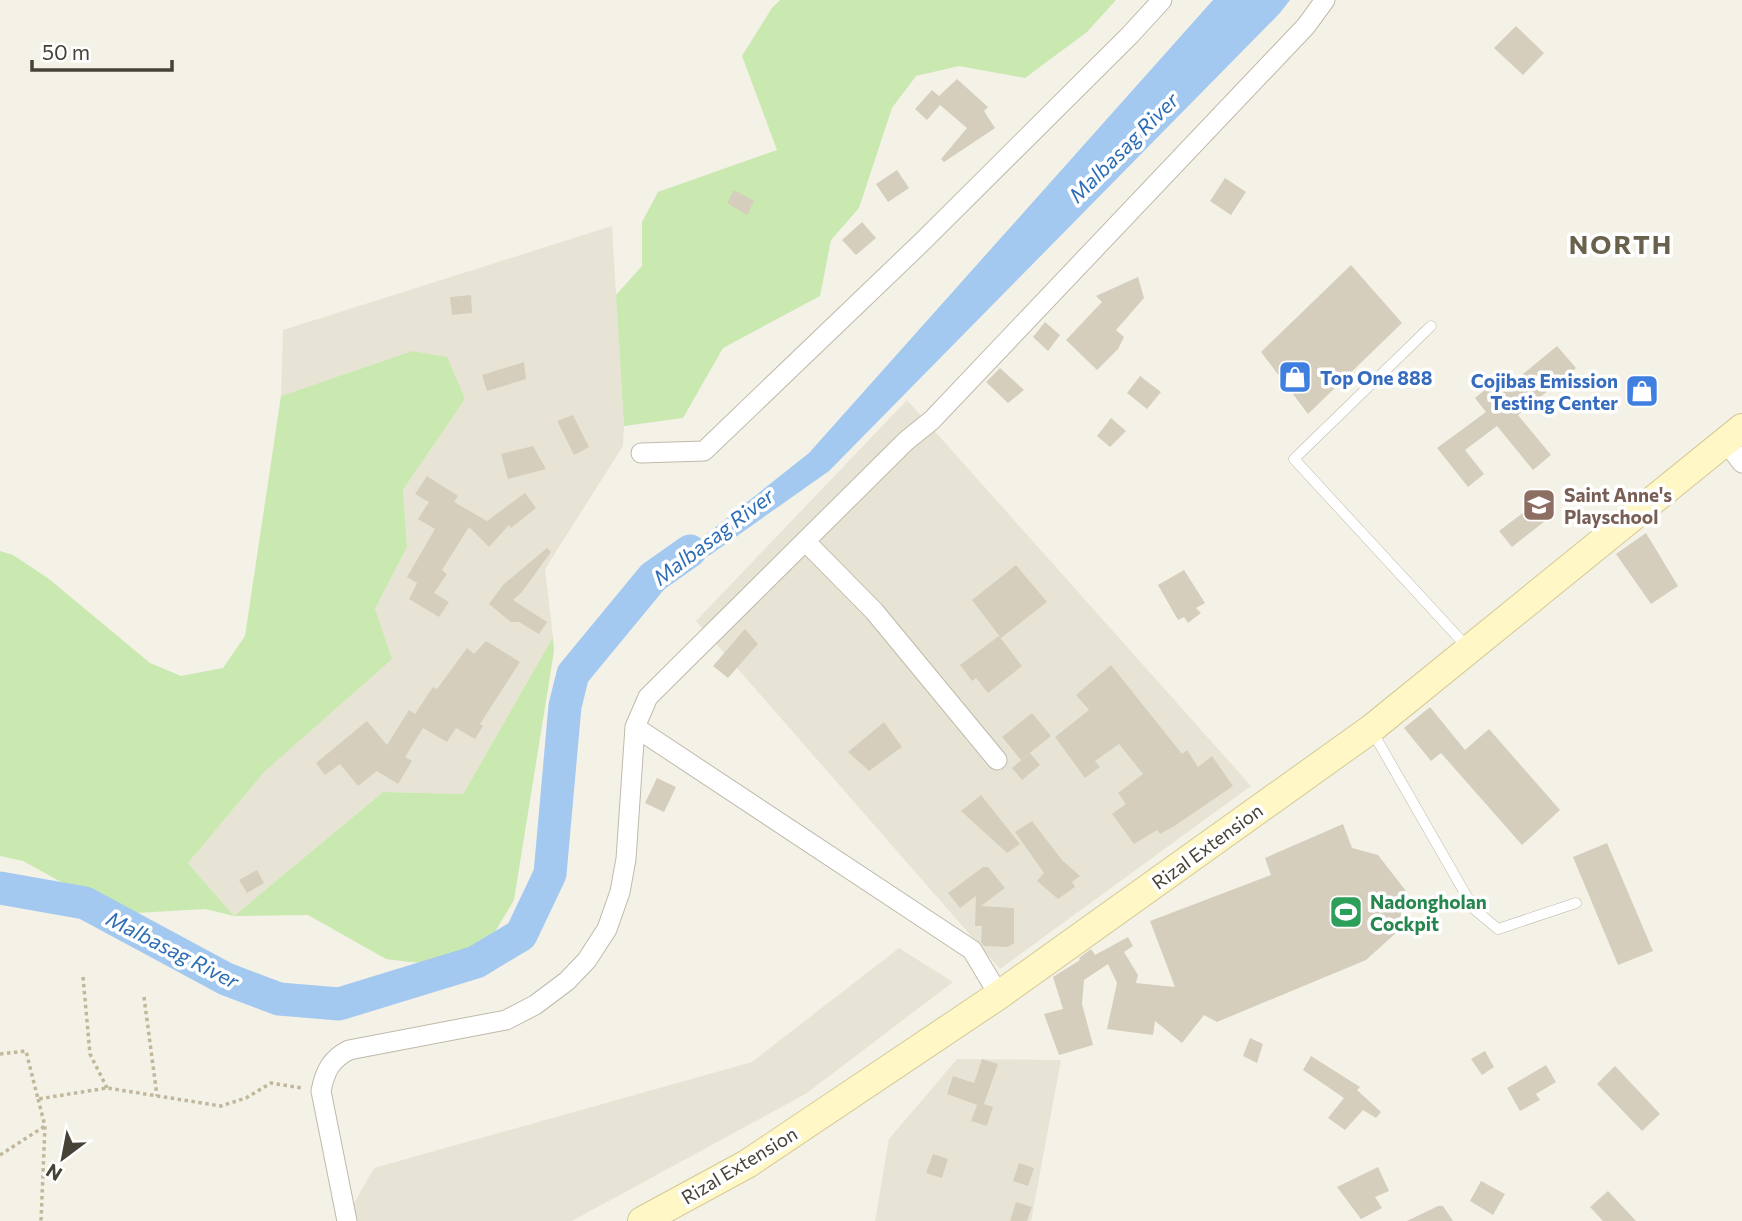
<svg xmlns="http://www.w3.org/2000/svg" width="1742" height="1221" font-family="Commissioner,sans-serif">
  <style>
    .residential { fill: #e8e4d5 }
    .green { fill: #c9e9b0 }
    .water { fill: #a3c9f1 }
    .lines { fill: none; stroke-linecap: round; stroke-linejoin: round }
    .river { stroke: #a3c9f1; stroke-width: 33 }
    .building { fill: #d6cebc }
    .lane-casing { stroke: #bfbaaa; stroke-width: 11 }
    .street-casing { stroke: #bfbaaa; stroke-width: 21 }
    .secondary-casing { stroke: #d4ca97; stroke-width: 30 }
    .path { stroke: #c1b89b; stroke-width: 3.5; stroke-dasharray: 3.5 3.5; stroke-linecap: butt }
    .lane { stroke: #fff; stroke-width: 10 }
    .street { stroke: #fff; stroke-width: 19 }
    .secondary { stroke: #fff7c6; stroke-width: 28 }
    .labels { text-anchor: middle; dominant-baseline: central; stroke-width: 7; stroke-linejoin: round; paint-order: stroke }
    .shop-label { font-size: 19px; font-weight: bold; fill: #366cbe; stroke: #fff; text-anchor: start }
    .education-label { font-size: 19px; font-weight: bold; fill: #785e54; stroke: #fff; text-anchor: start }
    .street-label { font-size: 19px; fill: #474236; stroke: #fff }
    .leisure-label { font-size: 19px; font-weight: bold; fill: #27864d; stroke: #fff; text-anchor: start }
    .water-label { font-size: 21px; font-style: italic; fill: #2d6db5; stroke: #fff }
    .district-label { font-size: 26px; font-weight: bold; letter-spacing: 2px; fill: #6a614d; stroke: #fff }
  </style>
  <rect width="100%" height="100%" fill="#f4f1e7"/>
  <path class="residential" d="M612,226L624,426L623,446L545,569L553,637L463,794L383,792L234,916L188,863L265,771L375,609L407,547L403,490L465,399L412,351L281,396L283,330Z
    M907,400L1251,786L1000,969L696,621Z
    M899,948L953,982L807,1093L572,1221H344L374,1168L752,1062Z
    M957,1059L1061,1060L1031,1221H875L889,1139Z"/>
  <path class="green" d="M780,0H1116L1087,32L1025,78L959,66L916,76L892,108L859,208L831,240L820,296L723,348L683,418L624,426L616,295L642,266V222L658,192L777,150L742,56L772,8Z
    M412,351L447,357L465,399L403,490L407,547L375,609L392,659L265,771L188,863L234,916L383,792L463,794L553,637L554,651L514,900L493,935L475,946L452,958L430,963L409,962L386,959L308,915L234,916L205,909L119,914L23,861L0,856V551L13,555L49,579L150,663L181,676L223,668L245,636L281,396Z"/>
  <path class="water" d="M1213,0H1290L1279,14L829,471L710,555L653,577L809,453Z"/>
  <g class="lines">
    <path class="river" d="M0,888L85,903L226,979L279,999L339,1004L476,962L521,935L550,874L565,706L573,674L653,577L690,551"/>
  </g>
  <path class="building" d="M1516,26L1544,53L1523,75L1494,48Z
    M957,79L988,107L984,111L995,128L944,162L941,159L967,128L940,105L927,120L915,109L932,90L939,96Z
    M897,170L909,188L888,202L876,184Z
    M1225,178L1246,192L1231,215L1210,201Z
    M734,190L754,201L747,215L727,203Z
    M862,222L876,238L856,255L842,240Z
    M1351,265L1402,323L1308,414L1261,352Z
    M1138,277L1144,298L1116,330L1124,337L1118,349L1097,370L1066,340L1102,302L1096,296Z
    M471,295L472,313L452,315L450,297Z
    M1045,322L1060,335L1048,351L1033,337Z
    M1557,346L1576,368L1518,415L1551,455L1533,470L1497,426L1465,450L1484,474L1468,487L1437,448L1486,412L1475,398L1492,384L1500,393Z
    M524,362L526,379L487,391L482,375Z
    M1000,368L1024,390L1008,403L986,382Z
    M1140,376L1161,392L1147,409L1127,393Z
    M573,415L589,447L574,455L557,421Z
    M1111,418L1126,431L1110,447L1097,436Z
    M533,446L546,469L508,479L501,454Z
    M427,476L458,496L454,502L487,521L525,493L536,508L511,528L509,525L489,547L469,527L442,570L447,574L434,593L449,602L439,617L409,599L417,583L407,577L435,529L418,519L429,502L415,494Z
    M1532,506L1545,521L1512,547L1499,531Z
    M1646,533L1678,586L1651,604L1616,554Z
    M547,548L551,552L522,592L513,600L547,622L539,634L519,622H511L489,604L503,585Z
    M1016,565L1047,602L1001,638L972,600Z
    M1184,570L1205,603L1196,608L1201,613L1188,623L1184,617L1178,620L1158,585Z
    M745,629L758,644L728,678L713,666Z
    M999,636L1022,666L988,693L976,678L972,681L960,665Z
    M486,641L520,662L480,724L483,726L475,739L456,728L447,742L423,728L405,757L412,761L398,784L377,771L358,786L340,764L325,775L316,763L367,721L387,745L409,710L415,714L433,687L437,689L467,648L474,654Z
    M1111,665L1182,754L1187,750L1198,767L1212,756L1233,786L1176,825L1160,834L1157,830L1134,844L1112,814L1126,804L1118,793L1143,774L1119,744L1095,761L1100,767L1085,778L1055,737L1089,710L1076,695Z
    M1430,707L1465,750L1489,729L1560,810L1522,845L1441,753L1431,761L1404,728Z
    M1032,713L1051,736L1021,760L1002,737Z
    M884,722L902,747L869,771L848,752Z
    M1030,753L1040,765L1022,780L1012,768Z
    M657,778L676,787L664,812L645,803Z
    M981,795L1020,844L1007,853L961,811Z
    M1032,821L1062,860L1080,876L1072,882L1075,887L1058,899L1037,881L1044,873L1015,832Z
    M1343,824L1352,848L1378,855L1406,891L1397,932L1366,960L1217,1022L1204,1015L1182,1043L1155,1021L1153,1035L1107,1029L1117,983L1108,964L1084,980L1082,1004L1093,1045L1059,1055L1044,1014L1063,1009L1053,977L1080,960L1079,958L1091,949L1095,955L1128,937L1133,946L1124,952L1138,975L1136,983L1175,987L1150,921L1271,875L1265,858Z
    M1607,843L1653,951L1618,965L1573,857Z
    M983,867H988L1005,888L981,906L1014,908V943L1008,947L984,946L981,942L982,926H975L976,896L960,908L948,893Z
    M257,870L264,883L247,893L239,880Z
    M1250,1038L1263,1044L1257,1063L1243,1056Z
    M1485,1051L1494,1067L1482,1075L1471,1059Z
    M1311,1056L1360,1087L1357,1090L1381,1112L1376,1118L1363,1110L1345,1130L1328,1118L1344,1098L1303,1070Z
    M982,1059L998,1064L984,1104L993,1107L987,1126L971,1121L977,1105L947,1094L953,1076L974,1083Z
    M1546,1065L1556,1082L1536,1094L1540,1100L1520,1111L1507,1088Z
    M1615,1066L1660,1114L1642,1131L1597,1084Z
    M933,1154L948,1159L942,1178L926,1173Z
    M1019,1163L1034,1168L1028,1186L1013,1181Z
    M1378,1167L1389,1191L1375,1197L1382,1208L1361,1219L1337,1187Z
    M1481,1181L1505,1194L1493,1215L1470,1201Z
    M1608,1191L1636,1221H1603L1590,1207Z
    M1016,1202L1032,1207L1027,1221H1010Z
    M1438,1206H1443L1453,1221H1407Z"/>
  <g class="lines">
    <defs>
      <path id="lane" d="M1431,326L1294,459L1469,649
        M1372,731L1474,909L1498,929L1576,903"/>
      <path id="street" d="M1726,442L1742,463
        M641,453L704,451L923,241L1130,35L1162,0
        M805,541L874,611L997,760
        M635,727L972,950L999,995
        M347,1221L321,1091C325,1071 331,1059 349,1050L506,1020L535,1005L567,981L587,960L607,929L620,892L626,859L635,727L648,697L906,441L932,420L1306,26L1325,0"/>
      <path id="secondary" d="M642,1221L747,1164L999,995L1371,729L1742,428"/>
    </defs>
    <use href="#lane" class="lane-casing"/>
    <use href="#street" class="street-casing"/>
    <use href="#secondary" class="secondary-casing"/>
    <path class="path" d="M83,977L90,1054L107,1088
      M144,997L157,1096
      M0,1054L26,1051L38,1099L107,1088L221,1106L246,1098L271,1083L302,1088
      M38,1099L45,1126L41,1221
      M0,1155L45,1126"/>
    <use href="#lane" class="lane"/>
    <use href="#street" class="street"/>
    <use href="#secondary" class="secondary"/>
  </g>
  <defs>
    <symbol id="shop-square" viewBox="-11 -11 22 22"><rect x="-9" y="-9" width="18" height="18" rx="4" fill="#3f7fe0" stroke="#fff"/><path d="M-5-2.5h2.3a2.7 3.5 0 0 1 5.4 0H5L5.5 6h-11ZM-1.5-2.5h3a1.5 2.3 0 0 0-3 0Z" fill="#fff"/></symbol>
    <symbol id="school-square" viewBox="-11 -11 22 22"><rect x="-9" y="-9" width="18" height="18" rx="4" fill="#8d6e63" stroke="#fff"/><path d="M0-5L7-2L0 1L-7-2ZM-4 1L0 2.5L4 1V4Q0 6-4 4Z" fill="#fff"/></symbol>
    <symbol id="stadium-square" viewBox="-11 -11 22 22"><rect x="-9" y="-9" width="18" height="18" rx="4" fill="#2e9e5b" stroke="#fff"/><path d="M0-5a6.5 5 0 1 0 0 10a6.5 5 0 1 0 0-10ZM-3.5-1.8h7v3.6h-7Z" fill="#fff"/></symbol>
  </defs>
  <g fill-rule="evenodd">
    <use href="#shop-square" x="1276" y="358" width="38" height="38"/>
    <use href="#shop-square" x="1623" y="372" width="38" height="38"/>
    <use href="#school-square" x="1520" y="486" width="38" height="38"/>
    <use href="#stadium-square" x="1327" y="893" width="38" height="38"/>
  </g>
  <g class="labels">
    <g class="shop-label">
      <text x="1320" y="377">Top One 888</text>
      <text x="1618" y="380" text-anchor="end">Cojibas Emission<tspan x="1618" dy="22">Testing Center</tspan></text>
    </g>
    <g class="education-label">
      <text x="1564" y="494">Saint Anne's<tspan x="1564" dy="22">Playschool</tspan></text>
    </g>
    <g class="street-label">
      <text transform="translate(1207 846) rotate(-36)">Rizal Extension</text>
      <text transform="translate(739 1165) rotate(-31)">Rizal Extension</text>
    </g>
    <g class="leisure-label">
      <text x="1370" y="901">Nadongholan<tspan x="1370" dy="22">Cockpit</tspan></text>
    </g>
    <g class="water-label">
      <text transform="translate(1123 147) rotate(-45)">Malbasag River</text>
      <text transform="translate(713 536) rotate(-37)">Malbasag River</text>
      <text transform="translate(173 949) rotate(27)">Malbasag River</text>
    </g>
    <g class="district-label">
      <text x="1621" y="243">NORTH</text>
    </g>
  </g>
  <g transform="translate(63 1158) rotate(212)" stroke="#ffffff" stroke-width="5" paint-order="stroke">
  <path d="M0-5L12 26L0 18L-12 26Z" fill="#474236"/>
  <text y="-10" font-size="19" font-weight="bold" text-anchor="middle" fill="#474236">N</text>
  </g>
  <path d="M32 60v10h140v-10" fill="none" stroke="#474236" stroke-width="3.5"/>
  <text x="42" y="60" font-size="21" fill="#474236" stroke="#ffffff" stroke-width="5" paint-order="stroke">50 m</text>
</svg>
